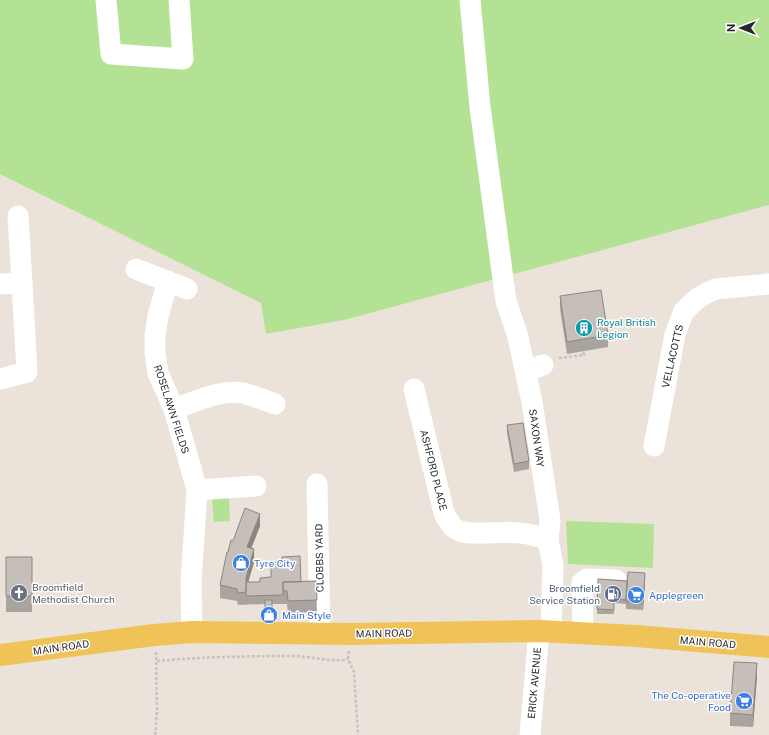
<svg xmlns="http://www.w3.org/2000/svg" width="769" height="735" font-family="'Public Sans',sans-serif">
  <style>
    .green { fill: #b4e294 }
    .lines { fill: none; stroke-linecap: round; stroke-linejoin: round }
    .path { stroke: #c3c3c3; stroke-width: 2.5; stroke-dasharray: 3 2; stroke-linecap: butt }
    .minor { stroke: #fff; stroke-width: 21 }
    .major { stroke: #f0c358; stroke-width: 22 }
    .wall { fill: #aaa49f }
    .shaded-wall { fill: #8b8682 }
    .building { fill: #c6bfb9; stroke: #8b8682 }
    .labels { text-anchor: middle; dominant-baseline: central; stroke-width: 3; stroke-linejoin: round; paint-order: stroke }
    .culture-label { font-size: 10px; fill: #0d838f; stroke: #fff; text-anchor: start }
    .street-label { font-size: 10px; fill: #282828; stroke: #fff }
    .shop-label { font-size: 10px; fill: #366cbe; stroke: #fff; text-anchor: start }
    .worship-label { font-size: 10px; fill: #5b616d; stroke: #fff; text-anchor: start }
    .service-label { font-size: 10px; fill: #4e5e75; stroke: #fff; text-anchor: end }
  </style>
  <rect width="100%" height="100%" fill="#ebe2d9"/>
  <path class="green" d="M0,0H769V205L344,320L266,334L261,303L0,174Z
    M229,497L230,521L214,522L212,499Z
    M566,521L654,524L653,568L568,564Z"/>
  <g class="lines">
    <path class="path" d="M559,358L584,355L583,352
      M349,651L348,659L354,672L358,735
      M157,661C202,657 247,656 293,656C311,656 331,663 348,659
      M155,735L157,712L156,652"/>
    <path class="minor" d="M106,0L111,54L183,59L179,0
      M470,0L480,107L506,301L518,337L532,402L550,520L548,540
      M18,216L22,283
      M136,269L187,289
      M168,281L158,316L155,335V353L158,373L174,409L197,490L191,582L192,632
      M0,284L22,283L27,372L0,379
      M526,371L543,365
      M414,389L444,513C448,520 451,528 460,531C467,534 476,533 484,533C507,532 527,531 548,540L553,565L551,631
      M174,409C195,402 220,389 243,393C254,396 265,400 275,404
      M654,446L675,334L684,311L698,298L715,289L769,284
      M317,484L320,633
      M197,490L256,486
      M583,633L582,583L587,579L616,580
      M530,735L539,631"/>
    <path class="major" d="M0,655L154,635L192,632L350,634L539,631L636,636L769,647"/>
  </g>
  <path class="wall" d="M560,296L608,335V347L567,354L560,309Z
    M507,425L529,461V469L514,472L507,433Z
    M260,526L251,548L254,562L248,582L316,581L317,612L288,613L287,604H272V617L265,618V604L238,605L237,601L220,598V585L233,541Z
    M6,557H32V612H6Z
    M598,579L645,581L643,610L626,609V604L614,603V614H597Z
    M757,676L753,727L730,726V713Z"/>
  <path class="shaded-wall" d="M260,514V526L247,559V547Z
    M254,549V562L246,590V578Z
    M645,573V581L643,610V602Z
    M757,663V676L753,727V715Z"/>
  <path class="building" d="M601,290L608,335L567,342L560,296Z
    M523,423L529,461L514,464L507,425Z
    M245,508L260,514L247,547L254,549L246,578V592L238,593L237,589L220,585L227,552H228L231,540L233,541Z
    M300,556L301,582H283V595L246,596V582H260V578L271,577V563L282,562V557Z
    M6,557H32V596H6Z
    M628,572L645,573L643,602L626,601Z
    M598,579L627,581L626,600L614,599V610L597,609Z
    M316,581L317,600L288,601L287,591H283V582Z
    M265,600H272V613H265Z
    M734,662L757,663L753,715L730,713Z"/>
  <defs>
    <symbol id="building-disc" viewBox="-11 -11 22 22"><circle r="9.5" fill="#0f9aa8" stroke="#fff"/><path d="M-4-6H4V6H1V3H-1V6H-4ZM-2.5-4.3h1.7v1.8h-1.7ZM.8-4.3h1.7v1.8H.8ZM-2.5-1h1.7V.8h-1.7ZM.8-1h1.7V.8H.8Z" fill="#fff"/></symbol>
    <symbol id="shop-disc" viewBox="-11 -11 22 22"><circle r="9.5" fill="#3f7fe0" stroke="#fff"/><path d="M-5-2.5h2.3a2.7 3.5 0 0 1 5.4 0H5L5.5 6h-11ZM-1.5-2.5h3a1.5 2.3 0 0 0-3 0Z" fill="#fff"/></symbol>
    <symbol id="church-disc" viewBox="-11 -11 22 22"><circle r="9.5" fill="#6b7280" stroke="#fff"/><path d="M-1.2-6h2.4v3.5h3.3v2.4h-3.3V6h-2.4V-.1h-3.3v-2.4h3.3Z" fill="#fff"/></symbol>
    <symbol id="fuel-disc" viewBox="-11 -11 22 22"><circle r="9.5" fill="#5c6f8a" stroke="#fff"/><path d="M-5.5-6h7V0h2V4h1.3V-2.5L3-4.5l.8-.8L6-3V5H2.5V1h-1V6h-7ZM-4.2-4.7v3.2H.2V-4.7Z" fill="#fff"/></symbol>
    <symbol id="supermarket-disc" viewBox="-11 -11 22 22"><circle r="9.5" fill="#3f7fe0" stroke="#fff"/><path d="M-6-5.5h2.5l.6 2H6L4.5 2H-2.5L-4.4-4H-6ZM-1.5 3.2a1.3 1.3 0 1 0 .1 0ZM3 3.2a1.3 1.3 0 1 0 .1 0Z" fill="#fff"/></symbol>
  </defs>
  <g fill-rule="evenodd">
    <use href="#building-disc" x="574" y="318" width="20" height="20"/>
    <use href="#shop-disc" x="231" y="553" width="20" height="20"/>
    <use href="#church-disc" x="9" y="583" width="20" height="20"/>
    <use href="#fuel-disc" x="603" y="584" width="20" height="20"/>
    <use href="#supermarket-disc" x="626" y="585" width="20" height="20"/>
    <use href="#shop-disc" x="259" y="605" width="20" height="20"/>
    <use href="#supermarket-disc" x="734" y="691" width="20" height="20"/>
  </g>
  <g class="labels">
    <g class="culture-label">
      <text x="597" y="322">Royal British<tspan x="597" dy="12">Legion</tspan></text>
    </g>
    <g class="street-label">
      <text transform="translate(672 356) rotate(-77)">VELLACOTTS</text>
      <text transform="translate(172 409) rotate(72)">ROSELAWN FIELDS</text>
      <text transform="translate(537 438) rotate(82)">SAXON WAY</text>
      <text transform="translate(434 470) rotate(76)">ASHFORD PLACE</text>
      <text transform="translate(319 558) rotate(-91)">CLOBBS YARD</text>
      <text transform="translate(384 633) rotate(-1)">MAIN ROAD</text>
      <text transform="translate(708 642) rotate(5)">MAIN ROAD</text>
      <text transform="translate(61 647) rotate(-8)">MAIN ROAD</text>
      <text transform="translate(534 683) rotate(-85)">ERICK AVENUE</text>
    </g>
    <g class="shop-label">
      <text x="254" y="563">Tyre City</text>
      <text x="649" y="595">Applegreen</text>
      <text x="282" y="615">Main Style</text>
      <text x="731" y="695" text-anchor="end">The Co-operative<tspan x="731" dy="12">Food</tspan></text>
    </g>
    <g class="worship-label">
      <text x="32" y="587">Broomfield<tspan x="32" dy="12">Methodist Church</tspan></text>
    </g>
    <g class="service-label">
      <text x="600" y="588">Broomfield<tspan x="600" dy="12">Service Station</tspan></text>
    </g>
  </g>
  <g transform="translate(741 28) rotate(270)" stroke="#ffffff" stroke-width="3" paint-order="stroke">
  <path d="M0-3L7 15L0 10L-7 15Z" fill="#282828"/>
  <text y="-6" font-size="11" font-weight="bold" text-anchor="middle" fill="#282828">N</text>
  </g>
</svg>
